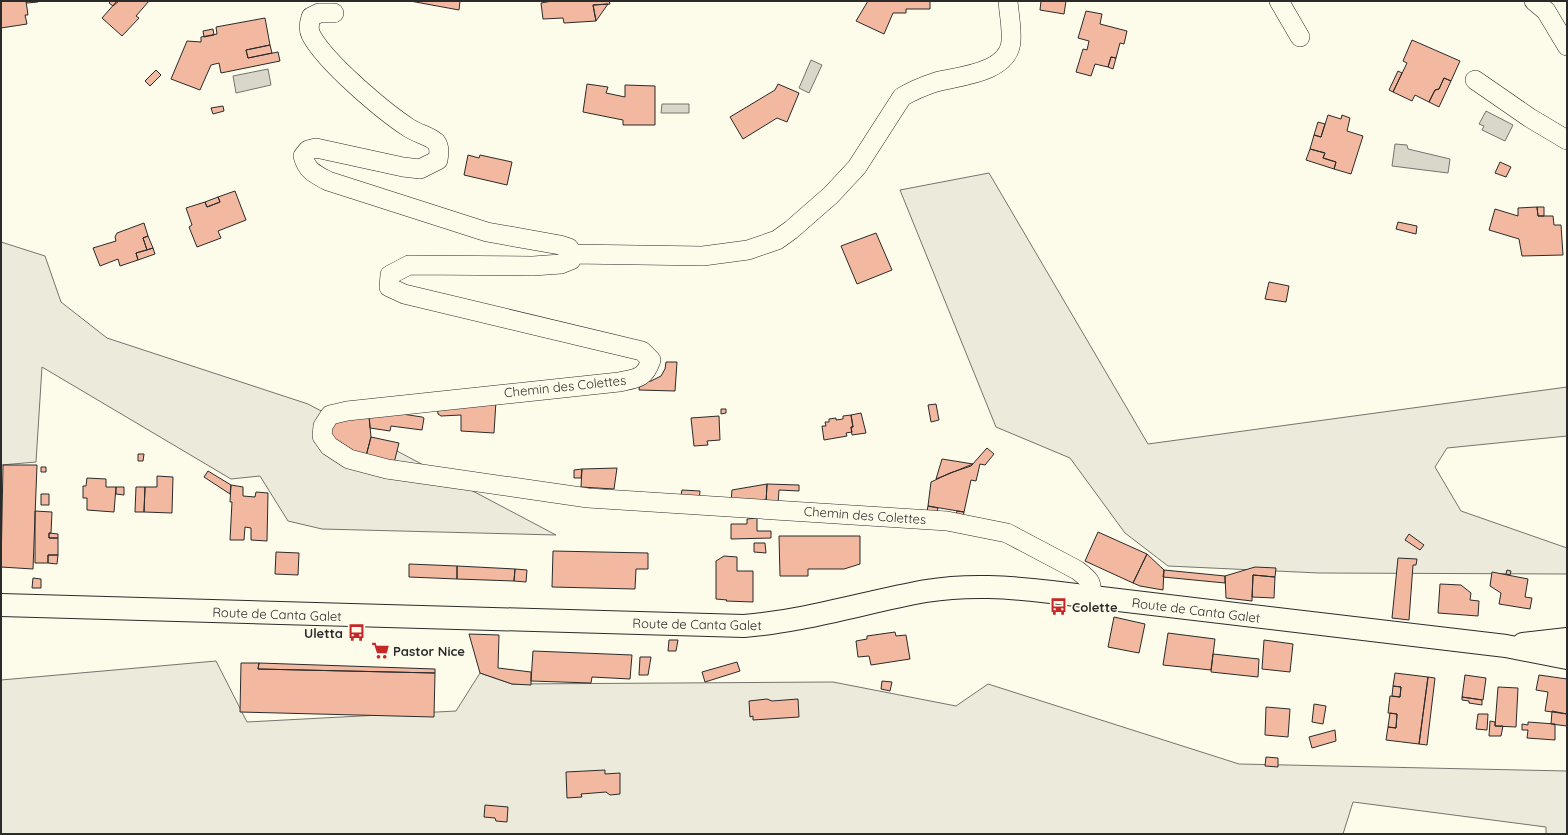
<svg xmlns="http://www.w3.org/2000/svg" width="1568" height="835" font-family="Quicksand,sans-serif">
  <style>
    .green { fill: #ecebdb; stroke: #74746e }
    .water { fill: #d8d7c9; stroke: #74746e }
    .building { fill: #f2b8a0; stroke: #2b2b2b }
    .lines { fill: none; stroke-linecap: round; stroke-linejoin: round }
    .street-casing { stroke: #2b2b2b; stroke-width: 20 }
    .secondary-casing { stroke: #2b2b2b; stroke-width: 24 }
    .street { stroke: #fdfbea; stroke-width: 19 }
    .secondary { stroke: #fdfbea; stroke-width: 22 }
    .labels { text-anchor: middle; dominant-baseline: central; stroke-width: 3; stroke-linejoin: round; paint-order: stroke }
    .street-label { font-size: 13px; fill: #2b2b2b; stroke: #fdfbea }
    .poi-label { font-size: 13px; font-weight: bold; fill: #2b2b2b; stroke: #fdfbea; text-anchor: start }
  </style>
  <rect width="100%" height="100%" fill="#fdfbea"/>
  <path class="green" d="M989,173L1148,444L1567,387V436L1447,448L1435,467L1461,511L1567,548V574L1319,573L1168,566L1125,533L1070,458L996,427L900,190Z
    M1,242L45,256L61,302L107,338L308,404L556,535L322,529L288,521L260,476L231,479L42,367L36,462L1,465Z
    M216,661L247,722L456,711L480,673L512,684L833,682L956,706L988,684L1239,764L1567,771V834H1546V827L1353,802L1343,834H1V680Z"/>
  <path class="water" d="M811,60L822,65L809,93L799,88Z
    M268,69L271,85L236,93L233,76Z
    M662,104H689V113H661Z
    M1486,111L1513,125L1505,141L1482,130L1484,126L1479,124Z
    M1395,144L1407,145L1408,149L1450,159L1448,173L1392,166Z"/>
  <path class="building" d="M1,1H26L28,15H25L27,24L1,28Z
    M26,1H38V2L27,3Z
    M111,1H119L113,6L109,3Z
    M117,1H149L136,16L139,18L122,36L102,18Z
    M410,1H460L459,10Z
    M552,1H609L610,4L593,5L596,21L564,23L563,18L543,19L541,3Z
    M868,1H930V9H906V13H893L884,34L856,21Z
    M1041,1H1066L1064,14L1040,10Z
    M608,4L596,21L593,5Z
    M1086,11L1102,14L1100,24L1127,31L1124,44L1120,43L1116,58L1111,57L1108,67L1095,64L1091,76L1076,72L1083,49L1087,50L1089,41L1078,38Z
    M265,18L270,45L246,50L248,58L278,52L280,61L221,73L219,63L211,65L200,90L171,79L187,41L201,42V37L217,34L216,27Z
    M213,29L214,35L204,37L203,31Z
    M1412,40L1460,61L1451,81L1444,78L1439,89L1435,90L1429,102L1415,95L1412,101L1393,92L1407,63L1403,61Z
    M270,45L272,53L248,58L246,50Z
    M1111,57L1116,58L1113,69L1108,67Z
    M156,70L161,75L150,86L145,81Z
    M1398,71L1402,73L1393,92L1389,90Z
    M1444,78L1451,81L1439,107L1429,102L1435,90L1439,89Z
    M587,84L608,87L606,93L625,97V85L655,86V125H623V120L583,112Z
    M778,84L799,93L787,122L777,118L743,139L730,117L775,90Z
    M223,106L224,111L213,114L211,108Z
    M1328,115L1341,119L1342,115L1350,118L1347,131L1363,136L1351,174L1334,169L1336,162L1323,158L1325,153L1310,149L1314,135L1321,137Z
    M1318,122L1325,124L1321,137L1314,135Z
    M1310,149L1325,153L1323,158L1336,162L1334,169L1306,160Z
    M468,155L479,158L480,155L512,162L507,185L464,175Z
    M1500,162L1511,167L1506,177L1495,173Z
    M235,191L246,220L218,231L221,238L197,247L189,227L192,225L186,208L205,202L207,207L220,202L218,197Z
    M218,197L220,202L207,207L205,202Z
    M1537,207L1538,216H1553L1554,225H1561L1563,255L1522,256L1519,239L1489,230L1495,209L1518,216V208Z
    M1537,207H1544V216H1538Z
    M1398,222L1417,226L1416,234L1396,229Z
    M144,223L148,236L143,238L147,250L136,253L138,260L120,266L118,259L100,266L93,248L116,241L115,237L117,233Z
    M876,233L892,270L857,284L841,246Z
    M148,236L153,248L147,250L143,238Z
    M153,248L155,254L138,260L136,253Z
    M1269,282L1289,286L1286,302L1265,299Z
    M666,362H677L675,391L639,390L640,383L651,381L661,376L665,369Z
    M496,401L494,433L461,431V415L441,416L438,414L437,403Z
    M936,404L939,420L931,422L928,405Z
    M721,409H726V413L721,414Z
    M383,411L422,417L424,418L422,430L391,426L390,431L370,428L369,416Z
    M861,413L866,433L852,435L851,427H853L851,415Z
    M851,415L853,427H851L852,432L846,433L847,436L824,440L822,426H826L825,422H829V419L836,418V420L843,419V416Z
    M338,416H369L371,437L366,456L355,454L333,440L329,427Z
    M719,416L720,440L707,441L708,445L694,446L691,418Z
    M371,437L399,443L394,463L366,456Z
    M987,448L994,454L985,465L980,464L976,481L971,480L964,512L928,506L931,482L950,473L971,466Z
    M138,454H144L143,461H138Z
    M942,459L973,464L936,479Z
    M3,465H37L33,569L1,567V570Z
    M41,467H46V472H41Z
    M617,468L614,489L581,487L582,469Z
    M582,469L581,478H574V470Z
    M208,471L231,485L230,494L204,477Z
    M157,476L173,477L172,513L144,512L145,487H157Z
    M87,478L106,479V487H116L114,512L87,510V498H83V486H86Z
    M767,484L766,503L731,502L732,490Z
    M767,484L799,485V491L779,490L778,504L766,503Z
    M231,485L243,487V496L255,497L256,492L268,493L267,541L251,540V528L245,527L244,540H230L232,502H230Z
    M116,487H124V495L116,494Z
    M136,487H145L144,512H135Z
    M682,490L700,491L699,501L680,500Z
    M41,494H49V505H41Z
    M928,506L938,508L937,512L927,511Z
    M35,511L52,512L51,533H49V538H58V555H48V563H35Z
    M957,511L964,512L963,517L956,515Z
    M757,518V531H771V538L731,539V524H747V519Z
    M1098,532L1147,554L1133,583L1085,561Z
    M49,533L58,534V538H49Z
    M1409,534L1424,545L1420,550L1405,540Z
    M779,536H860V564L844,569H808V576H780Z
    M754,543H765L766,553L754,552Z
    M553,551L648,553V569H636L635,589L552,587Z
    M276,552L299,553L298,575L275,574Z
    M1147,554L1164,570L1163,590L1140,586L1133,583Z
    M48,555H58L57,564L48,563Z
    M724,556L737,557V571H753V602L726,601L727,600L716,599V561Z
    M1398,558L1417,559L1416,565H1413L1409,620L1392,618Z
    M409,564L457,566V579L409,577Z
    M457,566L515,569L514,581L457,579Z
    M1255,567L1276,568L1275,577L1253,575L1252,601L1226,598L1225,576Z
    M515,569L527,570L526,582L514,581Z
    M1164,570L1225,576V583L1163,577Z
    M1507,570L1511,571L1510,575L1506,574Z
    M1492,572L1528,579L1525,597L1532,598L1530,609L1499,604L1501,593L1490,586Z
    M1253,575L1275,577L1274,598L1252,597Z
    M33,578L41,579V588H32Z
    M1440,584L1461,585L1471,593L1470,600L1479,601L1478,616L1438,613Z
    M1114,617L1145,624L1139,653L1108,647Z
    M895,632L896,636L906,635L910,659L871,665L869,656L858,657L856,641L867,639V636Z
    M1168,633L1215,639L1211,670L1163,665Z
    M469,634L499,635L498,668L531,672V685L512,684L480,673Z
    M669,640H678L676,651H668Z
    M1264,640L1293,644L1290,672L1262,669Z
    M533,651L632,655L630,679L592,677L591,683L531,681Z
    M1213,654L1259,659L1258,677L1211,672Z
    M640,657H651L648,675H639Z
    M737,662L740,671L705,682L702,672Z
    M241,663H259L258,669L435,673L434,717L240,712Z
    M259,663L435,669V673L258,669Z
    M1395,673L1428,677L1419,744L1386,740L1388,727L1396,728L1397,714L1388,713L1390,696L1400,697L1401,687L1393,686Z
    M1465,675L1486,678L1483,700L1462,697Z
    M1539,675L1567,679V714L1545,711L1548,692L1536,690Z
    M1428,677L1435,678L1427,745L1419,744Z
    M882,681L892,682L890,691L881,689Z
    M1393,686L1401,687L1400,697L1392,696Z
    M1498,687L1518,688L1516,727L1495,726Z
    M1462,697L1482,700V705L1469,703V701L1462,700Z
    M767,699L772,701L798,699L799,717L753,720V716L750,717L749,701Z
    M1314,704L1326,706L1323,724L1312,722Z
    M1266,707L1290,709L1288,737L1265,735Z
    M1552,711L1567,714V726L1551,724Z
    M1390,713L1397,714L1396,728L1388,727Z
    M1478,714H1488L1487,730L1476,729Z
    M1490,721L1495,722V726H1503L1501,736H1489Z
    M1528,722L1555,724V740L1527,738L1528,730H1522V724L1528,725Z
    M1335,730L1336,741L1312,748L1309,737Z
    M1266,757L1278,758V767L1265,766Z
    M605,770V774L620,773V794L610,795L606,792L581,794L582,797L567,798L566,772Z
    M485,805L508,807L507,822L496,821L495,818L484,817Z"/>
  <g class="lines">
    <defs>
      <path id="street" d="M1279,1L1300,37
        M1534,1L1546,11L1567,46
        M334,13H319L311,17C309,24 308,29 311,35C325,62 383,111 409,128C418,134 428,135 436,142C440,147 439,154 438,160L420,169L403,167L316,148L308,150L303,156C307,171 315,174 328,181L487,232L560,245L569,248L573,254L571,260L561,264L533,266L409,265L390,275L389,287L404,294L642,351L651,360C645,378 638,378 619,382L347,411L330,415L323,426L322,436L329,446L349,459L387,469L588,498L947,521L1007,533L1077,570C1089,579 1093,582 1091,597
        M1475,80L1530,118L1567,140
        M573,254L703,256L748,250L777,240L791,230L831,195L857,167L902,97C912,91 924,86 936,82C959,76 1009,73 1011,41C1012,28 1009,14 1008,1"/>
      <path id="secondary" d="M1,605L744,626C806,621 865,602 926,591C968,584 1010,587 1051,592L1506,646L1567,658
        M1523,644L1567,639"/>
    </defs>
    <use href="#street" class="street-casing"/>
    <use href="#secondary" class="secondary-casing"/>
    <use href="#street" class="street"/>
    <use href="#secondary" class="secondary"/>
  </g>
  <defs>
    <symbol id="bus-bare" viewBox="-9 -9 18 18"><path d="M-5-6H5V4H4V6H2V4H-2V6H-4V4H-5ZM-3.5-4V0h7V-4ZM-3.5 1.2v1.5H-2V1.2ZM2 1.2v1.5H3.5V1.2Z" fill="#c62828" stroke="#fdfbea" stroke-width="2.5" paint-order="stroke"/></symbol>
    <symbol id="supermarket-bare" viewBox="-9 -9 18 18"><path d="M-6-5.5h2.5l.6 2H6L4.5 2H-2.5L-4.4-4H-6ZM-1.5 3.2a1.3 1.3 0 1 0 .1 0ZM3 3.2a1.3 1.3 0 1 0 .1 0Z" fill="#c62828" stroke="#fdfbea" stroke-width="2.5" paint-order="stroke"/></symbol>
  </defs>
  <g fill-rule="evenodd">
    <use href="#bus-bare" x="1046" y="594" width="25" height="25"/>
    <use href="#bus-bare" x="344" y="620" width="25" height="25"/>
    <use href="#supermarket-bare" x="368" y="638" width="25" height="25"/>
  </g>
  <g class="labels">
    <g class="street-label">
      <text transform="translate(565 386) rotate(-6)">Chemin des Colettes</text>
      <text transform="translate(865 515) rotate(4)">Chemin des Colettes</text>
      <text transform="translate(1196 610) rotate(7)">Route de Canta Galet</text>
      <text transform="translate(277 614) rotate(2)">Route de Canta Galet</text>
      <text transform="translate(697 624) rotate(1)">Route de Canta Galet</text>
    </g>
    <g class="poi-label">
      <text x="1072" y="607">Colette</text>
      <text x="343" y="633" text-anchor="end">Uletta</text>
      <text x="393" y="651">Pastor Nice</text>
    </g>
  </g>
  <rect width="1568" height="835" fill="none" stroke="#2b2b2b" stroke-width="4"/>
</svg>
